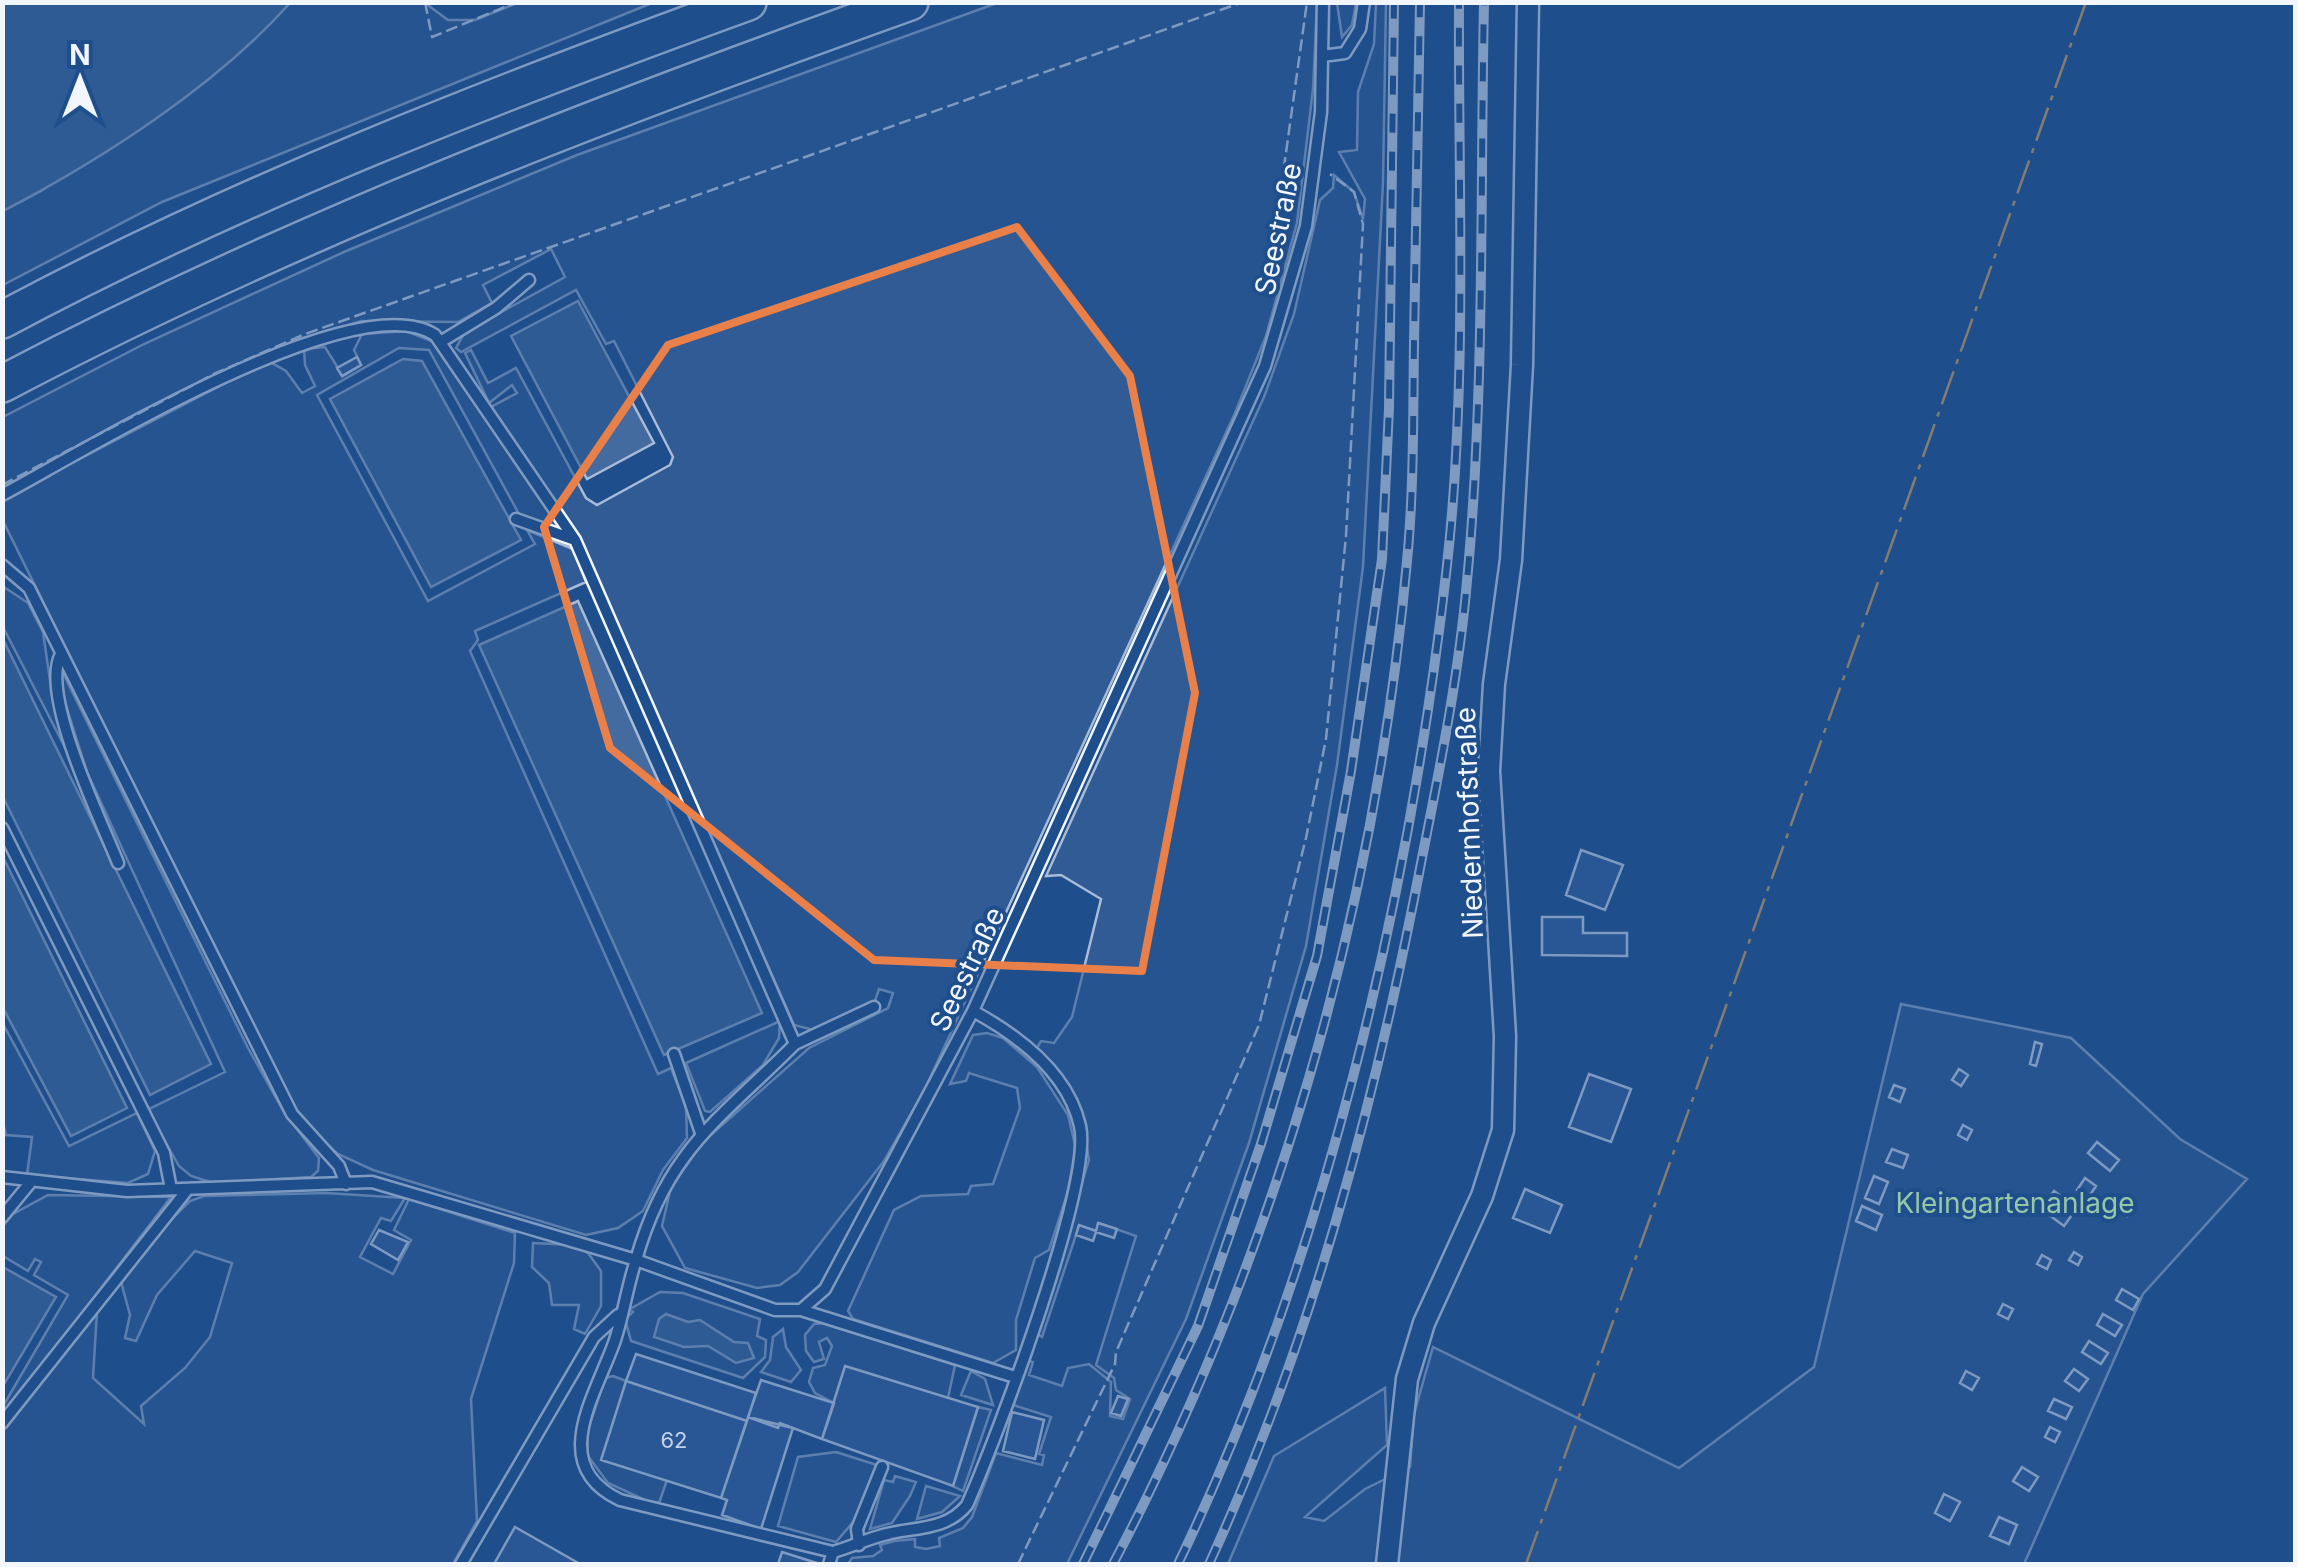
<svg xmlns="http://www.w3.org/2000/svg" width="2298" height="1567" font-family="Inter,sans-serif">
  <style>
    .built { fill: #305b95; stroke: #a8bbd7; stroke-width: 2.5 }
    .water { fill: #446ba0; stroke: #a8bbd7; stroke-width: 2.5 }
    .building { fill: #3563a3; stroke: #f2f6ff; stroke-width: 2.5 }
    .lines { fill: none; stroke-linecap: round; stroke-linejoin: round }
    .service-casing { stroke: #f2f6ff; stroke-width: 15 }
    .minor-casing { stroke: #f2f6ff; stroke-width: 25 }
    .motorway-casing { stroke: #f2f6ff; stroke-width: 40 }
    .service { stroke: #1f4e8c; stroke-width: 10 }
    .minor { stroke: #1f4e8c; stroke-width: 20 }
    .motorway { stroke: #1f4e8c; stroke-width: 35 }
    .rail-casing { stroke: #f2f6ff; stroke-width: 10 }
    .rail { stroke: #1f4e8c; stroke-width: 6; stroke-dasharray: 19; stroke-linecap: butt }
    .fence { stroke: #f2f6ff; stroke-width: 2.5; stroke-dasharray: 12 5; stroke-linecap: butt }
    .power { stroke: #ffb74d; stroke-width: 2.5; stroke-dasharray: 35 8 5 8; stroke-linecap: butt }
    .marked { fill: none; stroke: #ea8049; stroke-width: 8; stroke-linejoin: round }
    .labels { text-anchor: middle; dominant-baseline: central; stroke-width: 8; stroke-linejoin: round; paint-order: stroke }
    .number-label { font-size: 22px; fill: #c3d1e8 }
    .street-label { font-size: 28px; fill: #f2f6ff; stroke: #1f4e8c }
    .park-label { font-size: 28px; fill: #97c8a6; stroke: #1f4e8c }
  </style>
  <rect width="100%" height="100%" fill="#1f4e8c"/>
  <path class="built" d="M290,3H425L448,20H475L517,3H652L162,202L3,285V211L41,191L205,82Z
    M997,3H1317L1313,89L1297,223L1266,336L1235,413L925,1089L884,1161L798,1272L780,1285L757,1288L685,1268L662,1226L671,1187L703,1142L809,1048L888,1008L893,993L879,989L875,1001L817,1031L794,1025L583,546L491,407L517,393L512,385L489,403L465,353L471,350L488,383L516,368L586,498L597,505L670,465L673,457L614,341L606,344L576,290L461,352L456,348L465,332L565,277L551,249L483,285L492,303L458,322L361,321L280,348L3,488V417L144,344L344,252L577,155Z
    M1337,3H1356L1352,25L1342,37Z
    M1376,3H1386L1383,183L1363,567L1337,765L1306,946L1249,1143L1186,1319L1067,1564H848L852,1558L873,1556L882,1550L880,1545L894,1541L915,1539V1547L926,1549L940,1546L939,1538L963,1528L972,1517L996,1453L1042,1465L1044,1455L1039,1454L1051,1417L1013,1405L1026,1360L1033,1362L1029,1375L1062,1386L1068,1368L1089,1364L1111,1382L1110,1416L1123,1419L1130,1399L1116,1390L1114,1378L1096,1365L1136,1236L1099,1223L1096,1231L1079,1226L1042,1337L1036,1333L1089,1160L1081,1110L1069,1087L1037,1048L1041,1041L1054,1043L1072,1017L1101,899L1061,875L1046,876L1264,397L1294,314L1320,200L1333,188L1334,175L1354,192L1363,219L1365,199L1339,152L1357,150L1358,92L1374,44Z
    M406,331L434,342L565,533L519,514L429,350L399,348L317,395L428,601L535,544L527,530L573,549L586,582L475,631L478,640L470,651L658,1074L671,1068L686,1106L687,1138L663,1170L643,1211L618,1228L586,1235L373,1170L338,1154L309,1129L288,1097L3,521V499L235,378L270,362L286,371L302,393L315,386L305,365L304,349L325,347L343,376L361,365L354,350L362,334Z
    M4,587L28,603L43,632L51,687L76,769L3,627Z
    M61,669L248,1048L284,1112L319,1158L318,1171L311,1177L213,1183L191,1176L179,1166L147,1110L225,1072L87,772L62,693Z
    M1901,1004L2071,1038L2180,1139L2247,1179L2143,1294L2024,1564H1228L1274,1456L1385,1388L1387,1445L1305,1517L1324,1521L1365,1489L1410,1467L1414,1414L1433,1347L1679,1468L1814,1367Z
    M780,1021L779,1038L763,1065L710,1112L705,1111L686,1063Z
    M2,1022L69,1146L137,1113L155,1151L148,1174L128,1183L27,1175L32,1137L6,1135L3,1123Z
    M987,1033L1003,1038L1037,1067L1068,1115L1075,1145L1074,1173L1049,1250L1035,1258L1016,1320V1350L993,1363L853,1319L848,1311L894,1210L921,1196L968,1194L971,1186L993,1184L1020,1108L1017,1088L969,1073L966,1081L950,1084L973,1035Z
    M327,1193L405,1198L391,1221L381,1218L360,1257L393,1274L411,1240L394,1230L409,1199L515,1233L514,1263L471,1399L477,1521L453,1564H3L2,1429L97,1311L93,1378L144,1424L141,1406L185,1368L210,1337L232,1263L195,1251L157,1295L136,1341L125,1338L130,1315L120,1278L159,1231L190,1201L204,1196Z
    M48,1195L171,1197L3,1416V1406L68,1295L34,1275L41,1262L35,1259L28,1271L3,1256V1226L13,1214Z
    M533,1243L575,1245L588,1253L601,1271V1306L585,1334L574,1329L579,1305H552L549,1283L532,1267Z
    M660,1292L683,1293L760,1319L757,1336L766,1340L765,1357L743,1378L631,1341L625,1319L633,1312L630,1309Z
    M823,1323L955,1365L948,1398L834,1403L815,1393L809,1382L813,1368L825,1365L832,1346L827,1338L819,1342L824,1359L814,1362L806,1351L805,1335L814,1324Z
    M783,1329L786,1347L801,1370L791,1382L761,1372L770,1360L773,1337Z
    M971,1371L985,1379L993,1405L961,1395Z
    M613,1376L626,1381L667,1480L658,1506L608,1483L588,1456L587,1433L605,1378Z
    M978,1407L991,1410L963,1491L953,1486Z
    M836,1452L877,1465L860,1514L836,1542L778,1526L798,1457Z
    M895,1476L916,1482L910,1496L892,1523L870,1529L884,1480L893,1482Z
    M926,1486L960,1496L942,1512L917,1519Z"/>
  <path class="water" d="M3,2H290V3C216,86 101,160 3,211Z
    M578,301L654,443L587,479L511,336Z
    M403,359L422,361L521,540L431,587L330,399Z
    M578,601L762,1013L664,1055L479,645Z
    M3,639L211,1064L150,1095L3,797Z
    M2,855L127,1108L71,1136L3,1008Z
    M3,1267L56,1297L3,1386Z
    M666,1314L688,1322L700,1320L734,1342L748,1343L754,1358L736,1363L708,1346L684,1347L654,1337L659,1319Z"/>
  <path class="building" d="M357,357L361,365L342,376L337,368Z
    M1581,850L1623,865L1605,910L1566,895Z
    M1542,917H1583V933H1627V956L1542,955Z
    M2035,1042L2042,1044L2036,1066L2030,1064Z
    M1959,1069L1968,1075L1961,1086L1952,1080Z
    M1589,1074L1631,1089L1611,1142L1569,1127Z
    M1894,1085L1905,1089L1900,1102L1889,1097Z
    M1963,1125L1972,1130L1967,1140L1958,1135Z
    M2097,1142L2119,1160L2110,1171L2088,1153Z
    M1892,1149L1908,1155L1903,1168L1886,1162Z
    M1874,1176L1888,1182L1879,1204L1865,1198Z
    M2085,1178L2096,1186L2088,1198L2077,1190Z
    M1525,1189L1562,1205L1550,1233L1513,1218Z
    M2054,1191L2077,1208L2064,1226L2041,1209Z
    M2124,1198L2134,1206L2127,1216L2116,1208Z
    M1862,1206L1882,1215L1876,1230L1856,1221Z
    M1098,1223L1117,1229L1114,1238L1096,1232L1093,1241L1076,1235L1079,1225L1096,1231Z
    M379,1230L408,1242L398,1260L371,1244Z
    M2074,1252L2082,1257L2078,1265L2069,1260Z
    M2042,1255L2051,1260L2047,1269L2037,1264Z
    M2122,1289L2139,1299L2133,1310L2116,1300Z
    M2003,1304L2013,1309L2008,1319L1998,1314Z
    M2103,1314L2122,1325L2115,1336L2097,1325Z
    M2089,1341L2108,1353L2101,1364L2082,1352Z
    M636,1354L756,1393L747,1421L626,1381Z
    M845,1366L978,1407L953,1486L822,1439Z
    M2074,1369L2088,1379L2079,1391L2065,1381Z
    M1966,1371L1979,1378L1972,1390L1960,1383Z
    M761,1380L834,1403L822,1439L780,1423L778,1428L748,1417Z
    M626,1381L747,1421L721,1498L601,1460Z
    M1118,1396L1128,1399L1121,1416L1111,1413Z
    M2054,1399L2072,1407L2066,1419L2048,1411Z
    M1012,1412L1044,1420L1035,1459L1003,1451Z
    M748,1417L793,1428L761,1529L722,1515L727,1500L721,1498Z
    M2050,1427L2060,1432L2055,1442L2045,1437Z
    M2022,1467L2038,1477L2029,1491L2013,1481Z
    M1944,1494L1960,1502L1950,1521L1935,1513Z
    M1999,1517L2017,1525L2009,1544L1990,1536Z
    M515,1527L580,1564H494Z
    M782,1552L820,1564H778Z"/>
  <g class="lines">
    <defs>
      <path id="service" d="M1322,56L1345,53L1360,29L1364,2
        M442,341L496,308L529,280
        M2,495C83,452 355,283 435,335L575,540L795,1044C719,1120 667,1150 636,1260L372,1182L127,1191L2,1177
        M516,519L575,540
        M2,565L29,588L292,1114L339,1166L346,1184
        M61,654C39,694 101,820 118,863
        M2,828L164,1153L171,1189
        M795,1044L874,1007
        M674,1054L701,1133
        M2,1217L30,1183
        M801,1310L1015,1377
        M2,1423L188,1189
        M859,1545L857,1529L882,1467
        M833,1552L620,1500C548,1466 594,1398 614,1343C623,1317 627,1287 636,1260L775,1310H801L825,1289L973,1011L1265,366L1306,226L1321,112L1323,2
        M461,1564L594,1337L618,1315
        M829,1564L833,1552C851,1547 869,1538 887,1534C916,1527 947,1530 967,1505C996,1440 1093,1184 1080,1126C1068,1073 1017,1035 973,1011"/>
      <path id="minor" d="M1387,1564L1407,1379L1424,1323L1482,1196L1503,1130L1505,1036L1489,771L1494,684L1511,560L1522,365L1528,2"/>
      <path id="motorway" d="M2,320C240,193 495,94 748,2
        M2,384C294,230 600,113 910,2"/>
    </defs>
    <use href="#service" class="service-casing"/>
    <use href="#minor" class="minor-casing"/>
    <use href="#motorway" class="motorway-casing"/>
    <use href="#service" class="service"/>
    <use href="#minor" class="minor"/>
    <use href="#motorway" class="motorway"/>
    <defs>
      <path id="rail" d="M1083,1564L1198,1326L1261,1144L1317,956L1351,771L1382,559L1389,408L1394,2
        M1113,1564C1276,1254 1375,911 1407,561C1414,489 1413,415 1414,342C1416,229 1418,116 1420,2
        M1178,1564C1323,1263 1408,905 1446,574C1468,386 1458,192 1459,2
        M1209,1564C1312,1340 1376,1100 1422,858C1440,767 1459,674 1467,581C1485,390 1480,195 1484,2"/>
    </defs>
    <use href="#rail" class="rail-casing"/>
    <use href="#rail" class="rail"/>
    <path class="fence" d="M425,2L432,37L517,2
      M1303,169L1284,167L1307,2
      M2,485L214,374L305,334L1243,2
      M1018,1564L1115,1364L1116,1352L1259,1025L1306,838L1326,739L1346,536L1363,224L1354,192L1330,174"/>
    <path class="power" d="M1526,1564L2086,2"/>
  </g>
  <path d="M0 0H2298V1567H0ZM1017,227L1130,376L1195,693L1142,971L874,960L610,748L544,527L668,345Z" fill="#1f4e8c" fill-opacity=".55" fill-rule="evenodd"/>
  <path class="marked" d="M1017,227L1130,376L1195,693L1142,971L874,960L610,748L544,527L668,345Z"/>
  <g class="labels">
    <g class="number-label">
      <text x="674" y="1440">62</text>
    </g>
    <g class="street-label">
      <text transform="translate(1278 229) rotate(-78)">Seestraße</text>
      <text transform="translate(1469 823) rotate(-92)">Niedernhofstraße</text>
      <text transform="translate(967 969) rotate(-64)">Seestraße</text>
    </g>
    <g class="park-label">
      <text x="2015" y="1203">Kleingartenanlage</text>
    </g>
  </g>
  <rect width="2298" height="1567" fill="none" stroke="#f2f6ff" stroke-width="10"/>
  <g transform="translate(80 80)" stroke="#1f4e8c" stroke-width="8" paint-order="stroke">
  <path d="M0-8L18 38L0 25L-18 38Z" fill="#f2f6ff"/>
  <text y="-15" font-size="28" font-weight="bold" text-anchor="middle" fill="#f2f6ff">N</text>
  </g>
</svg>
